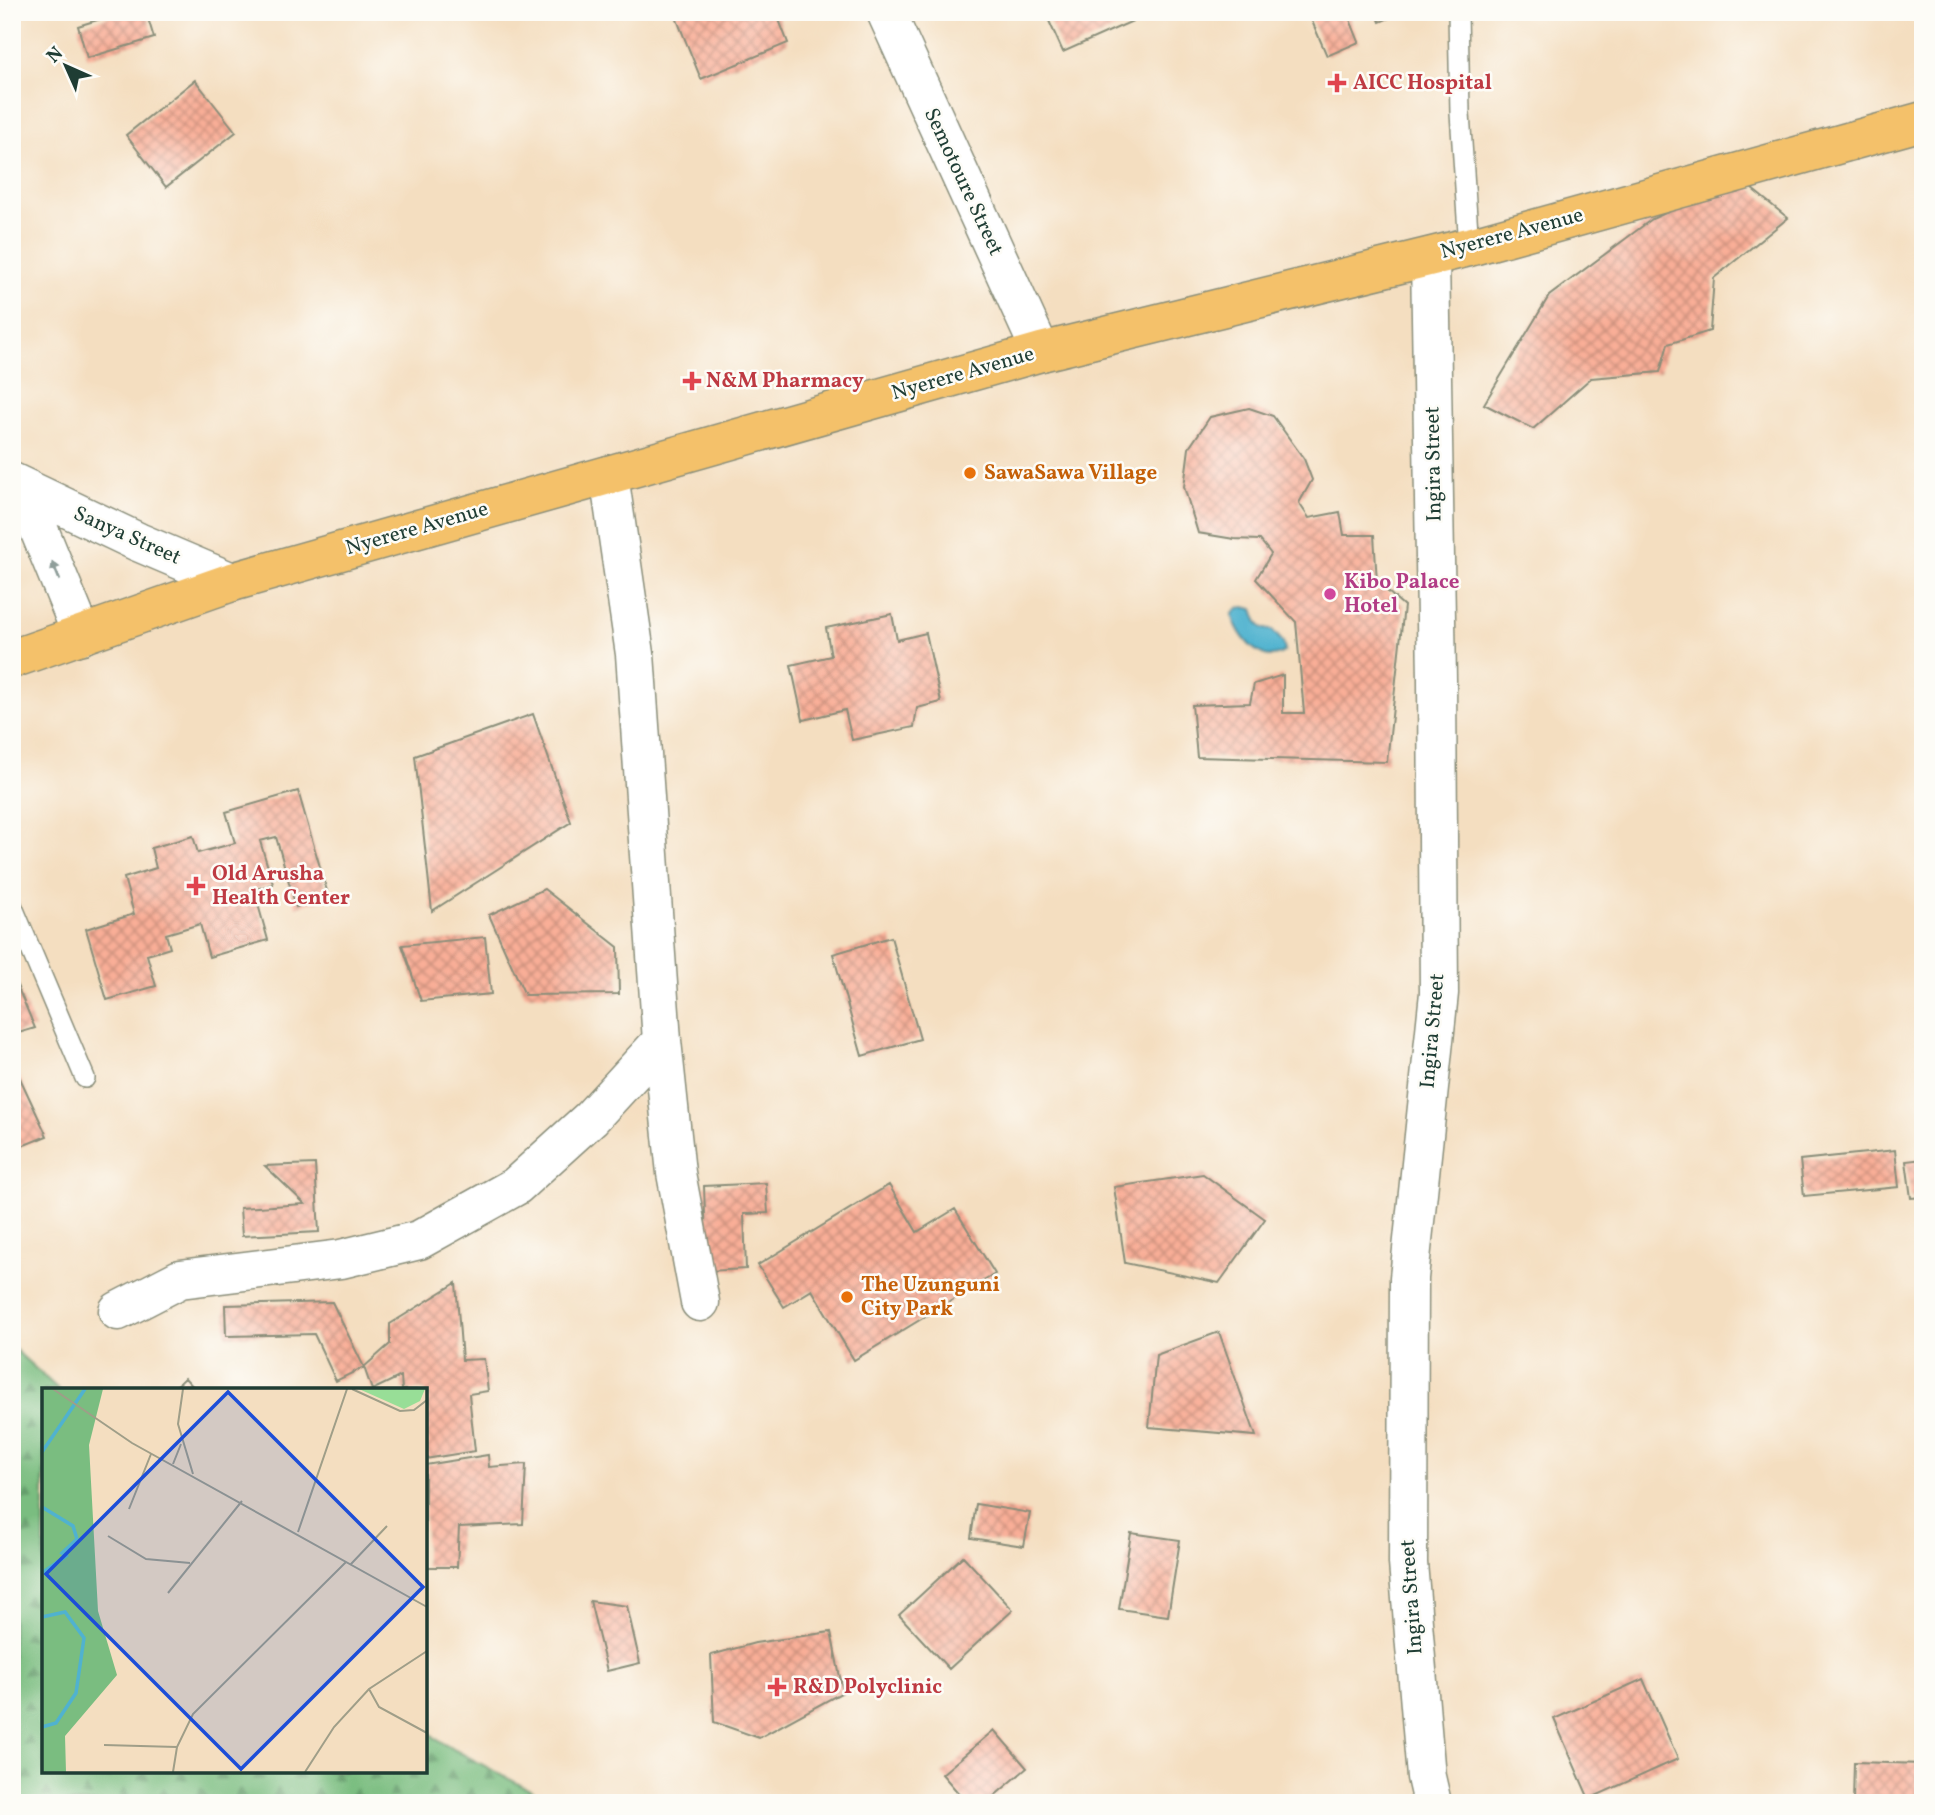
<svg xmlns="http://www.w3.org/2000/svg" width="1935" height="1815" font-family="Vollkorn,serif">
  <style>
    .forest { fill: url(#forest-firs); stroke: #4c7d5a; stroke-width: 2 }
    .water { fill: #50b2cf; stroke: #387882; stroke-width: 2 }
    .building { fill: url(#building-cross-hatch) }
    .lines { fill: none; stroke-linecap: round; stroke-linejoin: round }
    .service-casing { stroke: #8a8e7a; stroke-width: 22 }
    .minor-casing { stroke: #8a8e7a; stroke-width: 41 }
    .primary-casing { stroke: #8a8e7a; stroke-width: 41 }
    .service { stroke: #fff; stroke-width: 19 }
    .minor { stroke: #fff; stroke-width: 38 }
    .primary { stroke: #f4c16a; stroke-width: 38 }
    .oneway { fill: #8f9e9a }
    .health-dot { fill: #e0444e; stroke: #fdfcf7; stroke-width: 2.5 }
    .food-dot { fill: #e8710a; stroke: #fdfcf7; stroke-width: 2.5 }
    .hotel-dot { fill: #d1479c; stroke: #fdfcf7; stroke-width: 2.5 }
    .labels { text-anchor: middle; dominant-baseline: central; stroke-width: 5; stroke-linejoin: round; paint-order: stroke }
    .health-label { font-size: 21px; font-weight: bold; fill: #be3a42; stroke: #fdfcf7; text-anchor: start }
    .street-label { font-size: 21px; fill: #1f3d34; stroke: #fdfcf7 }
    .food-label { font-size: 21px; font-weight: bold; fill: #c56008; stroke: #fdfcf7; text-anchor: start }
    .hotel-label { font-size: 21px; font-weight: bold; fill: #b23c85; stroke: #fdfcf7; text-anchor: start }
    .inset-river { fill: none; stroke: #50b2cf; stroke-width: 3.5 }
    .inset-road { fill: none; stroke: #9f9e88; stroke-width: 2 }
    .view { fill: #1d4ed8; fill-opacity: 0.15; stroke: #1d4ed8; stroke-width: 3.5 }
    .inset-edge { fill: none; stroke: #1f3d34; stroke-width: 3.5 }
  </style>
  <defs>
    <pattern id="forest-firs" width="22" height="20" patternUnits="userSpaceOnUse" patternTransform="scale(1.75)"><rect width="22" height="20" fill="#7abd80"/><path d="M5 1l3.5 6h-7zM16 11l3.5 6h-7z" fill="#639b6a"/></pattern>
    <pattern id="building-cross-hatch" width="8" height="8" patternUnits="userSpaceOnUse" patternTransform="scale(1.75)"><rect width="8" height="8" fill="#f9ae97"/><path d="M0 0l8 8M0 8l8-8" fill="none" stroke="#c98f7c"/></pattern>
  </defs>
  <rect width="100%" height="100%" fill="#fdfcf7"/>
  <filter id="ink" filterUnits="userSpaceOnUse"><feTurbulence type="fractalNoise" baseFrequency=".0143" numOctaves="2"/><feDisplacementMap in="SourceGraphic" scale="14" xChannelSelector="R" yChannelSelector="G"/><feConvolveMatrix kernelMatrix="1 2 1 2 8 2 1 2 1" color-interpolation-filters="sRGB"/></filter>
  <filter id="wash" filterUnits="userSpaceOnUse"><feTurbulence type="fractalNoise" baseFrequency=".00686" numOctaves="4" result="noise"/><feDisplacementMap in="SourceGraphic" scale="28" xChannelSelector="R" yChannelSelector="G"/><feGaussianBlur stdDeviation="1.57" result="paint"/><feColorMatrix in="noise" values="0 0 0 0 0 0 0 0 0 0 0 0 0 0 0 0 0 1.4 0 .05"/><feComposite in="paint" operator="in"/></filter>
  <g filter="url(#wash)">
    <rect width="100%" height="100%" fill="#f4dec0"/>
    <path class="forest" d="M12,1347L59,1390H44V1771H425V1729L440,1742L554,1803H12Z"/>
    <path class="water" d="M1245,607L1253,609C1257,620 1258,630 1272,630L1283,642L1285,651C1262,668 1238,636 1232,615L1238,608Z"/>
    <g id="blocks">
      <path class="building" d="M123,12H146L154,38L87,58L78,26Z
        M674,12H776L788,43L701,79Z
        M1045,12H1142L1144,16L1063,52Z
        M1308,12H1347L1359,42L1327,56Z
        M1376,12H1403L1380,22Z
        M195,80L236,132L166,187L126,135Z
        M1741,180L1788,218L1714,278L1710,331L1668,344L1660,372L1591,378L1533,429L1484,404L1549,296L1652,219Z
        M1249,408L1273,416L1304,459L1312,480L1299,503L1309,518L1340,512L1344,535H1374L1377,582L1404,606L1387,762L1197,757L1192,705L1250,703L1254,684L1283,675V713H1304L1296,622L1256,579L1271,554L1260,540L1234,539L1198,533L1184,487L1189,448L1210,417Z
        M892,614L897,640L926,633L941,702L917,708L914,727L852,740L845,710L803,720L791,665L831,656L826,628Z
        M533,714L571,822L432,911L415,756Z
        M298,791L329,898L296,907L276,837L260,841L273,884L254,890L268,940L209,957L200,924L166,934L170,948L147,955L156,986L107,1000L86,929L134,914L124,878L156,868L151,848L193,836L198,853L235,843L226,812Z
        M544,889L618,947L619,994L525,995L489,915Z
        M485,937L491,994L421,1001L402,945Z
        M891,937L920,1039L862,1056L833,954Z
        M12,974L35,1028L12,1035Z
        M12,1061L47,1136L12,1150Z
        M1895,1150L1899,1187L1804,1196L1800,1160Z
        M1923,1159V1197L1911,1198L1906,1161Z
        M315,1164L319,1232L242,1236L240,1208L305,1204L265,1166Z
        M1203,1174L1265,1219L1219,1283L1125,1263L1114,1187Z
        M766,1183L768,1213L744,1214L746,1269L707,1271L704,1186Z
        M889,1185L917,1232L955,1209L995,1274L854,1360L812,1290L784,1307L758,1265Z
        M456,1283L462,1360L484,1359L488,1391L469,1394L475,1451L425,1459V1390H402L401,1376L372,1390L364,1367L390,1344V1324Z
        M332,1302L364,1367L336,1381L314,1334L226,1336L225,1305Z
        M1219,1332L1256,1436L1149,1427L1156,1355Z
        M185,1378L196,1390H172Z
        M488,1455L489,1467L526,1464L523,1524L459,1527L457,1567H425V1465Z
        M976,1504L1030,1513L1024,1546L971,1538Z
        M1131,1533L1180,1540L1168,1616L1119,1609Z
        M963,1556L1013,1610L949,1669L899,1615Z
        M590,1601L627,1606L640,1663L607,1671Z
        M831,1632L843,1692L759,1738L714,1722L711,1655L755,1643Z
        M1643,1679L1678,1759L1589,1799L1554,1719Z
        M994,1730L1027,1768L986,1803H967L942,1774Z
        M1854,1762L1923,1764V1803H1853Z"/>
    </g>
  </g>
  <g filter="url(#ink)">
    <use href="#blocks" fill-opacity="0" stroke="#8a8e7a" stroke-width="2"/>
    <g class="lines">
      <defs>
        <path id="service" d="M1458,12L1460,113L1469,247
          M12,905L85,1078"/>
        <path id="minor" d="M886,12L1041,352
          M1430,257L1437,680L1439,993L1409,1278L1408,1563L1426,1777L1432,1803
          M609,475L635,654L662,1041L676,1173L700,1302
          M12,482L138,542L232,582
          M22,488L82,635
          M118,1311L180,1279L341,1259L419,1240L516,1186L591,1118L662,1041"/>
        <path id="primary" d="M12,659L232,582L1041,352L1469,247L1923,121"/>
      </defs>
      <use href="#service" class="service-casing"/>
      <use href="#minor" class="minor-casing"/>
      <use href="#primary" class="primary-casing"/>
      <use href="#service" class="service"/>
      <use href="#minor" class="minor"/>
      <use href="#primary" class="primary"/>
    </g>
    <defs><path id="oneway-solid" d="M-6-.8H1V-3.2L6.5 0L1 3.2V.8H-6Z" transform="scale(1.75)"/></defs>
    <use class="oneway" href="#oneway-solid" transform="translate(56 571) rotate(-112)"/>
  </g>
  <g class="health-dot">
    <path d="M1333.5 72.5h7v7h7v7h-7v7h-7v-7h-7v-7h7z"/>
    <path d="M688.5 370.5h7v7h7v7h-7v7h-7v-7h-7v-7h7z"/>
    <path d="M192.5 875.5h7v7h7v7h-7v7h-7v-7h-7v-7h7z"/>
    <path d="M773.5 1676.5h7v7h7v7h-7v7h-7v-7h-7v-7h7z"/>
  </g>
  <g class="food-dot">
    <circle cx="970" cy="473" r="7"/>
    <circle cx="847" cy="1297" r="7"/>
  </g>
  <circle class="hotel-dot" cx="1330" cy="594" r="7"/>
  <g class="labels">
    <g class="health-label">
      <text x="1353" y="83">AICC Hospital</text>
      <text x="706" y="381">N&amp;M Pharmacy</text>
      <text x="212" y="874">Old Arusha<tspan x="212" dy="24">Health Center</tspan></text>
      <text x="793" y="1687">R&amp;D Polyclinic</text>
    </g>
    <g class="street-label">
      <text transform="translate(963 182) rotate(65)">Semotoure Street</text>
      <text transform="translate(1512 234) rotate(-15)">Nyerere Avenue</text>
      <text transform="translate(963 374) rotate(-16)">Nyerere Avenue</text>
      <text transform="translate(1434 464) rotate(-91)">Ingira Street</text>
      <text transform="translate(417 529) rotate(-16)">Nyerere Avenue</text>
      <text transform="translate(127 536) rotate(24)">Sanya Street</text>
      <text transform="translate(1433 1031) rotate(-85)">Ingira Street</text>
      <text transform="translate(1412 1597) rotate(-94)">Ingira Street</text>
    </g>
    <g class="food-label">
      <text x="984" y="473">SawaSawa Village</text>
      <text x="861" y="1285">The Uzunguni<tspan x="861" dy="24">City Park</tspan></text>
    </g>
    <g class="hotel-label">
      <text x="1344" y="582">Kibo Palace<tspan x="1344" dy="24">Hotel</tspan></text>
    </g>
  </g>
  <g transform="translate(42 1388)">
    <rect width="385" height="385" fill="#f4dec0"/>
    <path d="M0,1H61L47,57L56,223L75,287L23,348L24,384H0Z" fill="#7abd80"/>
    <path d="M317,1H383L378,13L362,21Z" fill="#98de97"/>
    <path class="inset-river" d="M0,64L43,1M0,119L31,138L35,151L20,165L24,168L0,185M0,229L23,224L42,250L34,305L14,335L0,339"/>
    <path class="inset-road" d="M11,1L90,55L385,219M141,1L136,36L151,86M310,1L358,23L372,22L385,12M131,76L139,56M87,121L109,66M256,144L305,1M66,148L104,171L148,175M309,176L345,138M126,205L200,113M327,301L337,319L385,345M62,357L135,359M131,384L135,359L151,326L304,174M263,384L292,339L327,301L385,263"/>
    <path class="view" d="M186,4L381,199L199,381L4,186Z"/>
    <rect width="385" height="385" class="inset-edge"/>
  </g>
  <rect width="1935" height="1815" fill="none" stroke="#fdfcf7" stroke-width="42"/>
  <g transform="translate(66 66) rotate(315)" stroke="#fdfcf7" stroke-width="5" paint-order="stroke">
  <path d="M0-5L12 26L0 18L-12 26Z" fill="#1f3d34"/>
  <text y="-10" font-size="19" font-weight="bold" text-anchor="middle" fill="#1f3d34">N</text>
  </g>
</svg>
